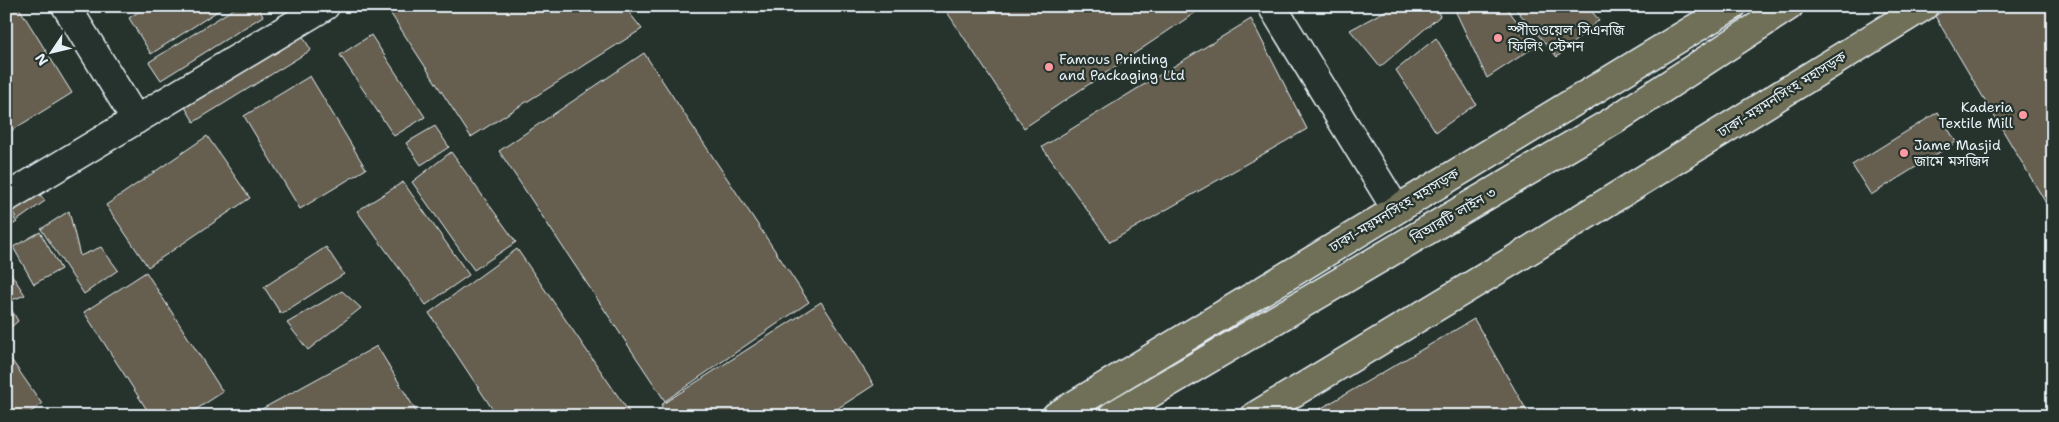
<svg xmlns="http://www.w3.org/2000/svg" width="2059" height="422" font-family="'Shantell Sans','Noto Sans Bengali',sans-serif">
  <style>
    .building { fill: #665f4f; stroke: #e8f1f8 }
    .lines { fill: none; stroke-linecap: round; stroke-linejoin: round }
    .minor-casing { stroke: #e8f1f8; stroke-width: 31 }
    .highway-casing { stroke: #e8f1f8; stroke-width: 31 }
    .minor { stroke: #26332d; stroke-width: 28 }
    .highway { stroke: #706f59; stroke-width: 28 }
    .poi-dot { fill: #ff9aa2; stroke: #26332d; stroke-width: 2 }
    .labels { text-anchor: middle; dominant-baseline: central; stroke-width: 4.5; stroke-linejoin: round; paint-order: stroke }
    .poi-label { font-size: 14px; fill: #e8f1f8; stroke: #26332d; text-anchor: start }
    .street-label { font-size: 14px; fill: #e8f1f8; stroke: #26332d }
  </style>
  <rect width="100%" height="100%" fill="#26332d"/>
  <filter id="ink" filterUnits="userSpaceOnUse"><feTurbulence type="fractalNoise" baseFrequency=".02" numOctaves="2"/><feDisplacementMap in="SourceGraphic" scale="10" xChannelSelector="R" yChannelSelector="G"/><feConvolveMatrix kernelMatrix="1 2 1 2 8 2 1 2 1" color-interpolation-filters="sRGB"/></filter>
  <g filter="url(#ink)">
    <path class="building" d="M6,6H18L72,93L6,134Z
      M147,6H224V7L151,54L129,18Z
      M238,6H257L263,16L161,80L149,62Z
      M403,6H624L642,29L471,137L391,14Z
      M943,6H1205L1024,128Z
      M1394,6H1435L1440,16L1380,67L1350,30Z
      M1453,6H1505L1536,46L1487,78Z
      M1513,6H1587L1599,20L1557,57Z
      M1951,6H2053V215L1935,16Z
      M1251,19L1307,129L1110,242L1042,147Z
      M296,25L311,50L194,122L179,97Z
      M371,35L425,117L394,136L340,55Z
      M1436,38L1476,104L1436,132L1396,70Z
      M644,53L809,302L665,401L499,151Z
      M310,76L366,169L300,209L244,116Z
      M1938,112L1956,142L1871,195L1852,165Z
      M435,126L449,147L421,165L406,143Z
      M207,136L250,198L148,267L106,205Z
      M451,152L516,242L474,270L412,182Z
      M403,182L469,275L426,305L357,211Z
      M35,188L45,201L18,220L8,206Z
      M8,209L17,222L6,229V210Z
      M69,211L80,256L101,247L118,270L84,294L41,229Z
      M40,232L61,269L34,284L13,247Z
      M326,247L344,274L281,314L264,287Z
      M517,249L631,415L497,416L429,313Z
      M6,266L25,295L7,302L18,321L9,329L6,324Z
      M146,272L223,392L186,416H151L84,312Z
      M342,291L361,308L308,350L287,323Z
      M821,302L874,385L826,416H668L661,405Z
      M1474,319L1530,416H1308Z
      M377,346L419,416H249Z
      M6,352L42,404L25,416H6Z"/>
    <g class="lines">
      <defs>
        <path id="minor" d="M66,6L136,120
          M1272,6L1396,209
          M6,198L325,6"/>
        <path id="highway" d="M1056,416L1732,6
          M1112,416L1613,121L1789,6
          M1255,416L1512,261L1924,6"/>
      </defs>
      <use href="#minor" class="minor-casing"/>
      <use href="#highway" class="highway-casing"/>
      <use href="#minor" class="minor"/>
      <use href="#highway" class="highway"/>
    </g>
  </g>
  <g class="poi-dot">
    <circle cx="1498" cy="38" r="5"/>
    <circle cx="1049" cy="67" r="5"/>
    <circle cx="2023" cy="115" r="5"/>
    <circle cx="1904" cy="153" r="5"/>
  </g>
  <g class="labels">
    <g class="poi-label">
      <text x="1508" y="30">স্পীডওয়েল সিএনজি<tspan x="1508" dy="16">ফিলিং স্টেশন</tspan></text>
      <text x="1059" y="59">Famous Printing<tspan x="1059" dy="16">and Packaging Ltd</tspan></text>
      <text x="2013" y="107" text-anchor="end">Kaderia<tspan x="2013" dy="16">Textile Mill</tspan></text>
      <text x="1914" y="145">Jame Masjid<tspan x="1914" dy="16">জামে মসজিদ</tspan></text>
    </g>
    <g class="street-label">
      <text transform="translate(1782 94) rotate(-32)">ঢাকা-ময়মনসিংহ মহাসড়ক</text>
      <text transform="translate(1394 210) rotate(-31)">ঢাকা-ময়মনসিংহ মহাসড়ক</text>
      <text transform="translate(1453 215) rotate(-30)">বিআরটি লাইন ৩</text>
    </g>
  </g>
  <rect width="2059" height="422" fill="none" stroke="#26332d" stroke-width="25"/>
  <rect x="12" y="12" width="2034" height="397" fill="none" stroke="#e8f1f8" stroke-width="2" filter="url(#ink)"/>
  <g transform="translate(52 52) rotate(235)" stroke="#26332d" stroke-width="4" paint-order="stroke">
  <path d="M0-4L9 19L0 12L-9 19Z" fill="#e8f1f8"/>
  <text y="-8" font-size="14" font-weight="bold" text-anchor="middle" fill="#e8f1f8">N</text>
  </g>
</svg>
